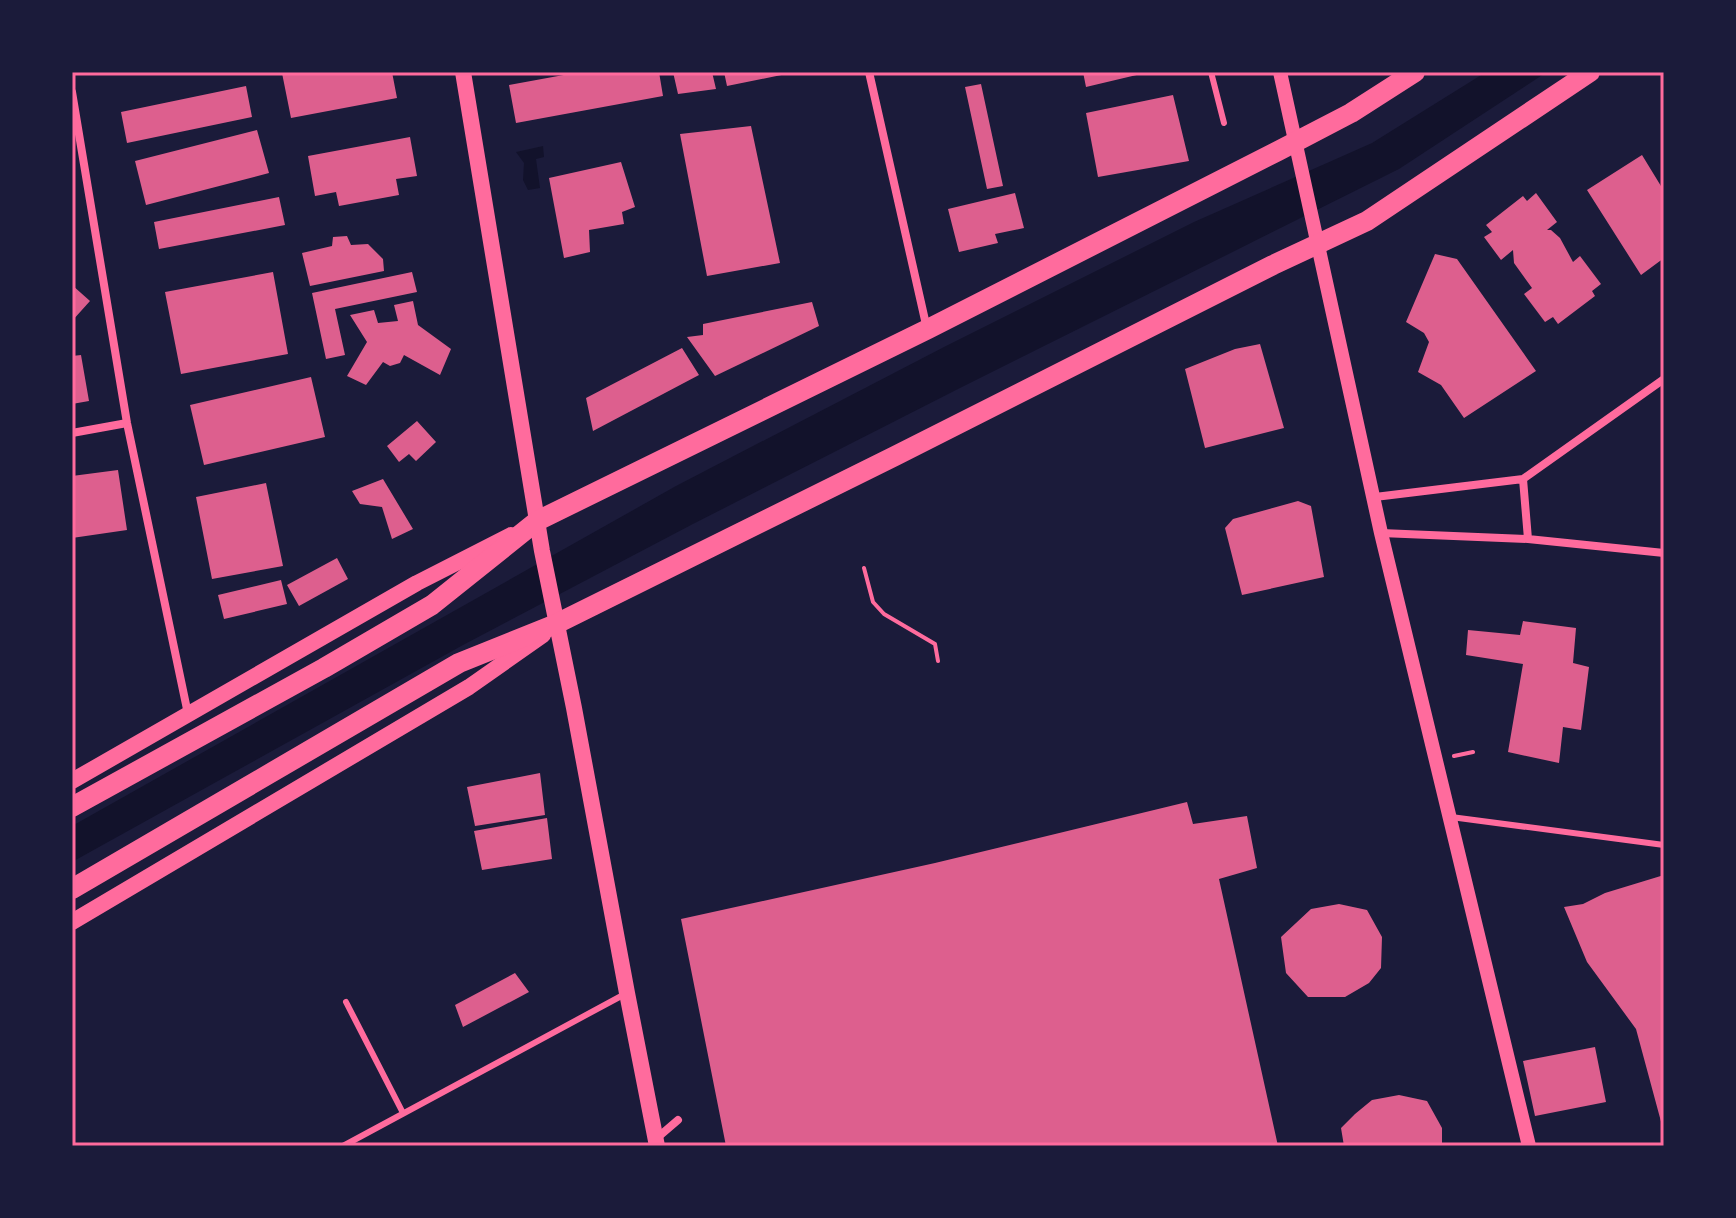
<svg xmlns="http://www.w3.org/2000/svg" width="1736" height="1218" font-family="Inter,sans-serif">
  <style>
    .water { fill: #12122b }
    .building { fill: #dd5f8e }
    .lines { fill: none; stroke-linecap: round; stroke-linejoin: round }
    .path { stroke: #ff6b9d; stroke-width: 4 }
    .service { stroke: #ff6b9d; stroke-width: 6 }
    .minor { stroke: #ff6b9d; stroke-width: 8 }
    .tertiary { stroke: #ff6b9d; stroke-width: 14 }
    .secondary { stroke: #ff6b9d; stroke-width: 16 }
    .primary { stroke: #ff6b9d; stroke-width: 20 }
    .neatline { fill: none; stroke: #ff6b9d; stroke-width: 3 }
  </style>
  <rect width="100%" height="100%" fill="#1b1b3a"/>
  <path class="water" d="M1486,72H1547L1399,169L960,388L691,525L463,645L72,862V826L676,486L944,347L1194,222L1372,143Z
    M543,146L544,157L536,159L540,188L528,190L523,180L524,163L516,152Z"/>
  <path class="building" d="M286,72H392L397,98L291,118L282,73Z
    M580,72H659L663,96L516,123L509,85Z
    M673,72H712L716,89L678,94Z
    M724,72H791V73L727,86Z
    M1083,72H1145V73L1086,87Z
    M981,84L1003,186L987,189L965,87Z
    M246,86L252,117L127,143L121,112Z
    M1173,95L1189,161L1098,177L1086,113Z
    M751,126L780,263L707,276L680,134Z
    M257,130L269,173L146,205L135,161Z
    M410,137L417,176L396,179L399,195L339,206L336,192L315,196L308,156Z
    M1642,155L1664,191V258L1641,275L1587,190Z
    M621,162L635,207L622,212L624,224L589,230L590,252L564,258L549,178Z
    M1015,193L1024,228L995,234L998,243L959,252L948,209Z
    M1536,193L1557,222L1547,230H1551L1560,238L1573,262L1580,256L1601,284L1592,291L1595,296L1558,324L1553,317L1545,322L1524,294L1532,288L1514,263L1513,250L1501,260L1484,237L1492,232L1486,225L1523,196L1527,201Z
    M279,197L285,225L159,249L154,222Z
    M347,236L351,245L368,244L383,259L384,271L310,286L302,253L332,246L333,237Z
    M1435,254L1457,259L1536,371L1464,418L1441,385L1418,372L1429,342L1424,333L1406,322Z
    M273,272L288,354L181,374L165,292Z
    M412,272L417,292L335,309L345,355L326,359L312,293Z
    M72,285L90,301L72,321Z
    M413,301L418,325L451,349L440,375L404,355L400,363L390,366L383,362L366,385L347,376L367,342L350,315L374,310L378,323L398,321L394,305Z
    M812,302L819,326L715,376L687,337L703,335V324Z
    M1260,344L1284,428L1205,448L1185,369L1235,349Z
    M682,348L699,375L593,431L586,398Z
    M81,355L89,401L72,404V356Z
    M311,377L325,437L204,465L190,405Z
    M417,421L436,442L416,461L409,454L399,462L387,446Z
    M118,470L127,530L72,538V476Z
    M383,479L413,529L392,539L382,507L360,504L352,491Z
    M266,483L283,566L212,579L196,497Z
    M1298,501L1311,506L1324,577L1242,595L1225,528L1233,519Z
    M337,558L348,579L299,606L287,585Z
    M281,580L287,604L224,619L218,595Z
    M1523,621L1576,628L1573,663L1589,667L1581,730L1563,727L1559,763L1508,752L1523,664L1466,655L1468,630L1520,635Z
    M540,773L545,815L475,826L467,787Z
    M1187,802L1193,824L1247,816L1257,868L1219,879L1278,1146H726L681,919L935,863Z
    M547,818L552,859L482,870L474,831Z
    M1664,875V1129H1663L1636,1029L1587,962L1564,907L1583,904L1605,893Z
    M1339,904L1367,910L1382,937L1381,968L1369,983L1345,997H1308L1286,973L1281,937L1311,909Z
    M515,973L529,992L463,1027L455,1005Z
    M1595,1047L1606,1102L1535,1116L1523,1061Z
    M1399,1095L1427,1101L1442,1128V1146H1344L1341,1128L1355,1114L1372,1100Z"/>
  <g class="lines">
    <path class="path" d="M864,568L873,602L884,614L935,644L938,661
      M1454,756L1473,752"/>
    <path class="service" d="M1211,72L1224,123
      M1451,817L1664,845
      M346,1002L403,1113
      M343,1146L625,994"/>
    <path class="minor" d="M869,72L927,329
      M72,92L127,423L188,714
      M72,433L127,423
      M1523,479L1528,539
      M1375,497L1523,479L1664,379
      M1381,533L1528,539L1664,553
      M657,1138L678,1120"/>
    <path class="tertiary" d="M1280,72L1381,533L1529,1146"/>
    <path class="secondary" d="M463,72L542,551L574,708L627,993L657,1146
      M72,781L417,583L511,535
      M72,922L469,687L543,635"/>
    <path class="primary" d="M72,807L324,668L432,605L537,521L928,329L1278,151L1351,113L1415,72
      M72,889L459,663L556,624L895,456L1273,265L1367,221L1590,72"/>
  </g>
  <rect width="1736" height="1218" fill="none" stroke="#1b1b3a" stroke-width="148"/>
  <rect x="74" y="74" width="1588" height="1070" class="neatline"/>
</svg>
